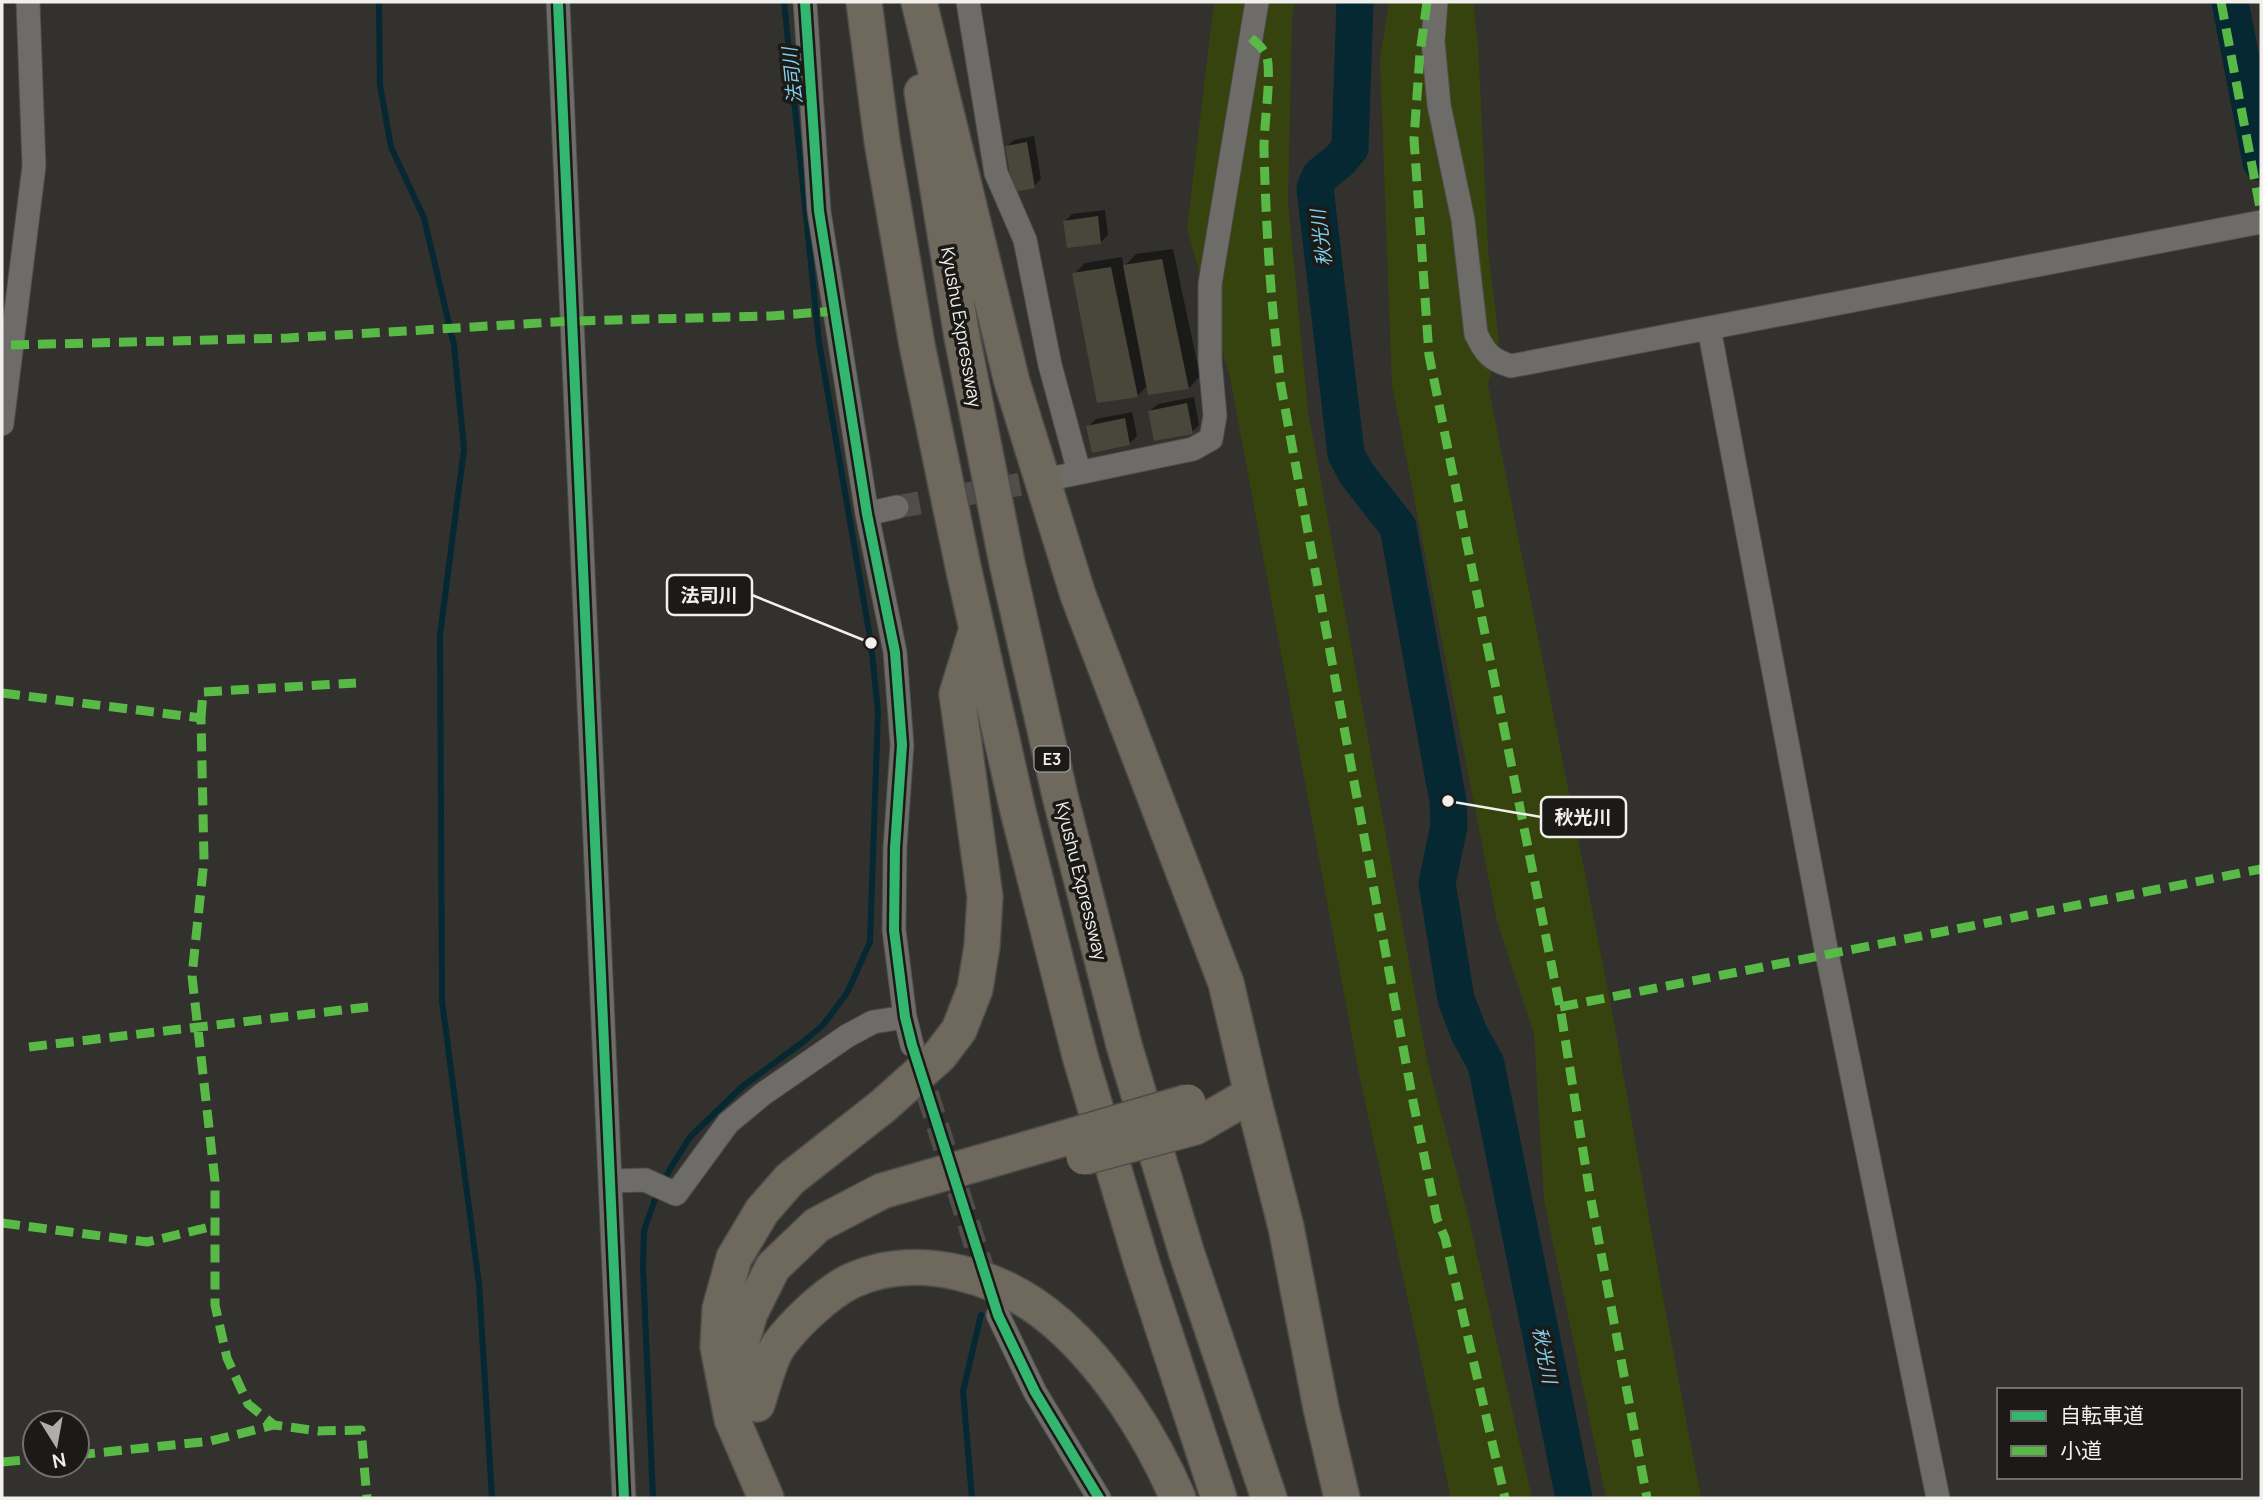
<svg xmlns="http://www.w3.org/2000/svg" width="2263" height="1500" font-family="Manrope,'Noto Sans JP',sans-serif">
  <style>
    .green { fill: #37430e }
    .shadow { fill: #0007 }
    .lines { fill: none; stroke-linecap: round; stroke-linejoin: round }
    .stream { stroke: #052833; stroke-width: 6 }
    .river { stroke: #052833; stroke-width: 37 }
    .building { fill: #49463a }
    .minor-tunnel { stroke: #4f4e4a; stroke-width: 23; stroke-dasharray: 23 11; stroke-linecap: butt }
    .minor-casing { stroke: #4d4c49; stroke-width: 25 }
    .highway-casing { stroke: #4d4c49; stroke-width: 38 }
    .minor { stroke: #6d6c68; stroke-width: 23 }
    .highway { stroke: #6e685d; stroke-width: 35 }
    .highway-bridge-casing { stroke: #4d4c49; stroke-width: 38; stroke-linecap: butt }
    .highway-bridge { stroke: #6e685d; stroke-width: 35 }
    .quiet { stroke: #58b947; stroke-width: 9; stroke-dasharray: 18 9; stroke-linecap: butt }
    .cycleway-casing { stroke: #1b1a17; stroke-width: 15 }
    .cycleway { stroke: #33b770; stroke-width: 10 }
    .labels { text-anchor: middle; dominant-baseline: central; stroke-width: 7; stroke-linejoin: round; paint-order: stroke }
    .shield { fill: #1b1a17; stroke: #b1b0ac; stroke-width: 2 }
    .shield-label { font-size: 16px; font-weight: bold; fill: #f1f0ec }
    .street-label { font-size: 18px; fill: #f1f0ec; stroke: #1b1a17 }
    .water-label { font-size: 19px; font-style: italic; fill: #82d1f2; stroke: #1b1a17 }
    .leader { fill: none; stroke: #f1f0ec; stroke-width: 2.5 }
    .callout-dot { fill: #f1f0ec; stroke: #1b1a17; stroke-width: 2.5 }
    .callout { fill: #1b1a17; stroke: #f1f0ec; stroke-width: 2.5 }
    .callout-label { font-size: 19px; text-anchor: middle; font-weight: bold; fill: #f1f0ec }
  </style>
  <rect width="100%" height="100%" fill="#32312d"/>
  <path class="green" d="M1214,2H1295L1292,19L1288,202L1308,411L1427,1060L1469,1220L1532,1498H1451L1358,1069L1230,377L1187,229Z
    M1389,2H1473L1478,44L1488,249L1499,341L1488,385L1611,1005L1664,1303L1701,1498H1606L1544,1200L1534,1034L1497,921L1392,385L1380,60Z"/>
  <path class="shadow" d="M1034,136L1041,179L1034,186L1006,147L1014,140Z
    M1105,210L1108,235L1101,242L1065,221L1072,214Z
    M1173,249L1200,376L1189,388L1148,385L1137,396L1074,274L1085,263L1122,257L1124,267L1136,254Z
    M1194,397L1199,425L1192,432L1150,411L1158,404Z
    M1132,412L1137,436L1130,443L1088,427L1096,419Z"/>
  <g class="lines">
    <path class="stream" d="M379,2L380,85L391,147L424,218L454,345L464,449L440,635L442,1001L479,1284L492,1498
      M653,1498L643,1267L644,1231L654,1202L670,1169L690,1137L743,1086L803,1042L823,1025L847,993L870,942L878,712L871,643L819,342L784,2
      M972,1498L963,1391L981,1315"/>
    <path class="river" d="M1355,2L1350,148L1340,160L1320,176L1315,188L1346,454L1356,473L1398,527L1448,801L1449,826L1437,883L1456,999L1469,1033L1486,1064L1574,1498
      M2230,2L2261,162"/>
  </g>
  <path class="building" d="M1027,142L1035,188L1013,192L1005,146Z
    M1098,216L1101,244L1067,248L1063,221Z
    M1162,259L1189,389L1148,395L1123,265Z
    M1111,267L1138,397L1097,403L1072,273Z
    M1187,403L1193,434L1154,441L1148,411Z
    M1125,418L1130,445L1092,453L1086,426Z"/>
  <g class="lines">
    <path class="minor-tunnel" d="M897,507L1054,478
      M917,1061L989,1288"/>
    <defs>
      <path id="minor" d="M558,2L624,1498
        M805,2L819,211L867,514L895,652L902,745L895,848L894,930L905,1017L912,1045
        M968,2L996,173L1025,240L1050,365L1079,472
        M1436,2L1433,41L1439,105L1463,220L1476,334C1485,353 1491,360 1511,366L2261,222
        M1709,328L1827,954L1938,1498
        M2,424L34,166L28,2
        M1054,478L1193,449L1211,439L1215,416L1210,360V284L1257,2
        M867,514L897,507
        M611,1181L645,1180L676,1194L728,1123L763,1094L847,1036L873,1022L905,1017
        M998,1315L1035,1392L1099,1498"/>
      <path id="highway" d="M864,2L882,141L917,345L964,571L1018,811L1080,1056L1142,1264L1219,1498
        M919,2L1012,382L1078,595L1226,983L1252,1094L1286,1227L1321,1408L1342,1498
        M922,92L962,337L1007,563L1061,800L1124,1045L1186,1251L1269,1498
        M1195,1127L1252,1094
        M742,1384V1340L750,1313L773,1267L817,1225L882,1191L1055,1141
        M757,1404C762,1389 770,1357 779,1345C794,1324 828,1292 851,1281C919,1250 1004,1276 1058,1324C1109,1369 1151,1436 1178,1498
        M766,1498L732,1419L718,1347L720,1309L734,1258L762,1211L790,1179L883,1106L940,1055L959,1030L975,989L982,946L985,897L957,694L976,632"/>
    </defs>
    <use href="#minor" class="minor-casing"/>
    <use href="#highway" class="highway-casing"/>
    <use href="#minor" class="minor"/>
    <use href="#highway" class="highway"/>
    <defs>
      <path id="highway-bridge" d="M1055,1141L1188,1102
        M1084,1157L1195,1127"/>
    </defs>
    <use href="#highway-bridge" class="highway-bridge-casing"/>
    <use href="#highway-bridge" class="highway-bridge"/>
    <path class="quiet" d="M1427,2L1420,53L1414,139L1429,355L1560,1007L1590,1194L1647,1498
      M2221,2L2261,213
      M1251,38C1260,46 1267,51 1268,64C1270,92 1264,121 1264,150C1266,229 1271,307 1281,386L1413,1101L1437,1219L1445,1238L1505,1498
      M11,345L288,338L573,321L771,316L835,311
      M2,693L201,718L204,860L192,976L215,1181V1305L227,1358L248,1404L274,1425L318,1431L361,1430L367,1498
      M201,718L203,692L356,683
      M1560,1007L2261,869
      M29,1047L368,1007
      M2,1223L147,1242L214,1226
      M77,1455L211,1441L274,1425
      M2,1462L35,1459"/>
    <defs>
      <path id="cycleway" d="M558,2L624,1498
        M805,2L819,211L867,514L895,652L902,745L895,848L894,930L905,1017L912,1045L998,1315L1035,1392L1099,1498"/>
    </defs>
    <use href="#cycleway" class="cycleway-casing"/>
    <use href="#cycleway" class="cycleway"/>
  </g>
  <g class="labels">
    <rect class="shield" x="1034.5" y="746.5" width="35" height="25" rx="5"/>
    <g class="shield-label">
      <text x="1052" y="759">E3</text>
    </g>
    <g class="street-label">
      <text transform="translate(962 327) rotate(80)">Kyushu Expressway</text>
      <text transform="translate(1082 881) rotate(76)">Kyushu Expressway</text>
    </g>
    <g class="water-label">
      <text transform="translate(792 76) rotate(-96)">法司川</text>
      <text transform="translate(1321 238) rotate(-97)">秋光川</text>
      <text transform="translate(1545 1355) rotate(79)">秋光川</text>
    </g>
  </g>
  <path class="leader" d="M871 643L752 595M1448 801L1541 817"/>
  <g class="callout-dot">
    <circle cx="871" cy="643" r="7"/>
    <circle cx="1448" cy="801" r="7"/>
  </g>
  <g class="callout">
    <rect x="667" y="575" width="85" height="40" rx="7"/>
    <rect x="1541" y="797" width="85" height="40" rx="7"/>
  </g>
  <g class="callout-label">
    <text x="709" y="602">法司川</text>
    <text x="1583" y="824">秋光川</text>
  </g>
  <rect width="2263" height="1500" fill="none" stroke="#f1f0ec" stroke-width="7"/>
  <rect x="1997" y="1388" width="245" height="91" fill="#1b1a17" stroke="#71706c" stroke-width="2"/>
  <rect x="2011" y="1411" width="35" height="10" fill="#33b770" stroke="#71706c" stroke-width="2"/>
  <text x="2060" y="1423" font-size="21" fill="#f1f0ec">自転車道</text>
  <rect x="2011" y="1446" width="35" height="10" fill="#58b947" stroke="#71706c" stroke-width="2"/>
  <text x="2060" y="1458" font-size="21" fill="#f1f0ec">小道</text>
  <g transform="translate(56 1444) rotate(169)"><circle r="33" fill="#1b1a17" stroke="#71706c" stroke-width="2"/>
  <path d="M0-5L12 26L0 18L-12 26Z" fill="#aeada9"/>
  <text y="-10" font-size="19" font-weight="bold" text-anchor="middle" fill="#f1f0ec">N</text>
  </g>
</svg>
